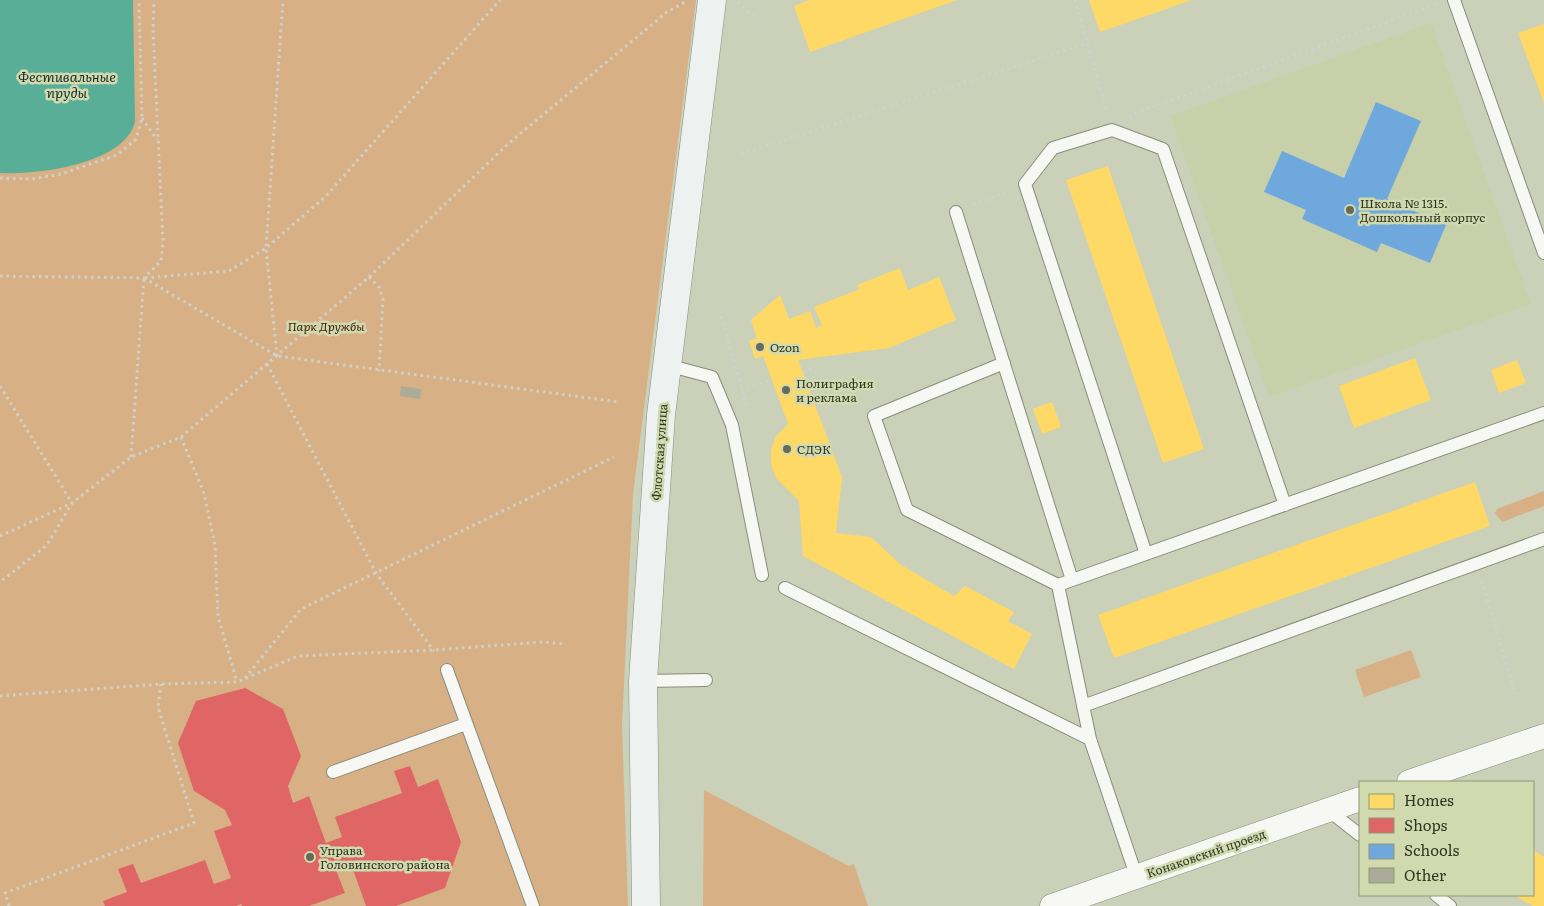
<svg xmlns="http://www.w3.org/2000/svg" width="1544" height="906" font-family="Literata,serif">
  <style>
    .built { fill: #c8d0aa }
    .green { fill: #d7b085 }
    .water { fill: #58ae97 }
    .homes { fill: #ffd966 }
    .shops { fill: #e06666 }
    .schools { fill: #6fa8dc }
    .building { fill: #abab99 }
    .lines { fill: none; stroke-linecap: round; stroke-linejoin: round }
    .lane-casing { stroke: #898c7b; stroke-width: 14 }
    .street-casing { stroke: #898c7b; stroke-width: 25 }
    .secondary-casing { stroke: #898c7b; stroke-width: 29 }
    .path { stroke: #d0d2ca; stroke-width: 3; stroke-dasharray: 2.5 4; stroke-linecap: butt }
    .lane { stroke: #f7f8f4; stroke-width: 12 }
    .street { stroke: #f7f8f4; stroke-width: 24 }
    .secondary { stroke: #edf1ef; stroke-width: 28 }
    .poi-dot { fill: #676b58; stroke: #d1daaf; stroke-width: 2 }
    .labels { text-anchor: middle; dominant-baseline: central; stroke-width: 5; stroke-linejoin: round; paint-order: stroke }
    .poi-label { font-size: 12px; fill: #313423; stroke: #d1daaf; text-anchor: start }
    .park-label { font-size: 12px; font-style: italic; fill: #411f02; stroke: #d1daaf }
    .street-label { font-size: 12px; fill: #313423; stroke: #d1daaf }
    .water-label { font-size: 14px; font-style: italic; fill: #162f29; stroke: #d1daaf }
  </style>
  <rect width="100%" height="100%" fill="#cbd0b9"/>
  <path class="built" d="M1431,23L1531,304L1269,397L1170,116Z"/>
  <path class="green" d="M0,0H696L633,494L622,725L628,906H0Z
    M1544,491V506L1502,522L1495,513L1497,509Z
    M1411,650L1421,677L1364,697L1355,670Z
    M704,790L849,866L854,864L868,906H703Z"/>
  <path class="water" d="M0,0H133L135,121C126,164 37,175 0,173Z"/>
  <path class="homes" d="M809,0H957L810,52L794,6Z
    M1089,0H1192L1100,32Z
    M1544,24V103L1518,33Z
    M1108,166L1204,449L1163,463L1066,180Z
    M900,268L908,290L939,277L956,320L889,348L798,360L842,477L836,533L871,537L901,565L954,596L965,586L1014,612L1008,621L1032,634L1014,669L803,556L799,501L776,478L771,464V450L776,436L788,424L763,356L755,359L749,341L757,338L751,320L780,295L789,319L810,311L816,328L822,325L814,307L860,289L857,285Z
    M1415,358L1431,400L1354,428L1339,386Z
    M1517,360L1526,383L1499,393L1491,370Z
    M1052,402L1061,427L1042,434L1033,409Z
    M1475,482L1490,526L1114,658L1098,615Z
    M1533,850L1544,857V906H1533L1514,895H1533Z"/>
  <path class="shops" d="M245,688L283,709L301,756L288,786L293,803L309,796L326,843L342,837L335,817L402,793L394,771L410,766L418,787L438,779L461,842L445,888L396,906H366L351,864L336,870L345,893L309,906H242L241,904L236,906H105L103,901L127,892L118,869L133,864L141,883L205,860L214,884L231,878L214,831L232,825L225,810L194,791L178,743L196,701Z"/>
  <path class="schools" d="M1376,102L1421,121L1387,199L1446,225L1430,263L1381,243L1377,252L1302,219L1306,210L1264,192L1282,151L1344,178Z"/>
  <path class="building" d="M401,386L421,389L420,399L400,396Z"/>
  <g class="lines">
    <defs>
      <path id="lane" d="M1454,0L1544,253
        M956,212L1072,580
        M1004,363L874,416L907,510L1058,585L1090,739L1137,878
        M667,365L712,377L732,425L762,575
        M1146,554L1025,184L1053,148L1112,130L1163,149L1285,505
        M1058,585L1544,413
        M785,588L1090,739
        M447,670L533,906
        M643,681L706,680
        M1083,706L1544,539
        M333,772L466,724
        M1328,810L1360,835
        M1436,895L1450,906"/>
      <path id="street" d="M1409,782L1544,736
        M1052,906L1360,799"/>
      <path id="secondary" d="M646,906L643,681L661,415L712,0"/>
    </defs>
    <use href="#lane" class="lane-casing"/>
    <use href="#street" class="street-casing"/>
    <use href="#secondary" class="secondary-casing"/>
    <path class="path" d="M1075,0L1107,113
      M738,2L757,19
      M1129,117L1136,113L1437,4
      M142,118L157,140
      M741,154L1087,43
      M0,178L32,179L61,174L117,155L136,139L142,118L139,0
      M973,205L1009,191
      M0,276L144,278L161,261L163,242L153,30L154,0
      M369,277L379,287L383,299L379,371
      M144,278L277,356L619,402
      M145,278L229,271L266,248L325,197L500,0
      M721,316L747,407
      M277,356L266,248L283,0
      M267,364L376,573L434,651
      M803,372L811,369L860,405
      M0,386L72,503L47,545L0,582
      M741,389L772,380
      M181,437L204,493L215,545L218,616L237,682
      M131,457L144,278
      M0,536L72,503L131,457L181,437L369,277L509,143L667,12L685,2
      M1482,581L1515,694
      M245,678L301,609L614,457
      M0,696L161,684L237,682L298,656L433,650L543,642L563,644
      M9,906L5,893L194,823L158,707L161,684"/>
    <use href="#lane" class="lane"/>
    <use href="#street" class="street"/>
    <use href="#secondary" class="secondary"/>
  </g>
  <g class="poi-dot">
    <circle cx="1350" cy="210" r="5"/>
    <circle cx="760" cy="347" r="5"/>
    <circle cx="786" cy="390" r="5"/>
    <circle cx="787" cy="449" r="5"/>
    <circle cx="310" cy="857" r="5"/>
  </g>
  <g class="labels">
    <g class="poi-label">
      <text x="1360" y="203">Школа № 1315.<tspan x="1360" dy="14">Дошкольный корпус</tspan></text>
      <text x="770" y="347">Ozon</text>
      <text x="796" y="383">Полиграфия<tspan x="796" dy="14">и реклама</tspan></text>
      <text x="797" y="449">СДЭК</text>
      <text x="320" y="850">Управа<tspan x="320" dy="14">Головинского района</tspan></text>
    </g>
    <g class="park-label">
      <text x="326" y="326">Парк Дружбы</text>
    </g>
    <g class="street-label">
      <text transform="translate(659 452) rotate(-86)">Флотская улица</text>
      <text transform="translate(1206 853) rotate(-19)">Конаковский проезд</text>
    </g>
    <g class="water-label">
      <text x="67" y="76">Фестивальные<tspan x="67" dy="16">пруды</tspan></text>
    </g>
  </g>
  <rect x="1359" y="781" width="175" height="115" fill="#d1daaf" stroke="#919877"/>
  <rect x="1369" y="794" width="25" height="15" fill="#ffd966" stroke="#919877"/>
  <text x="1404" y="806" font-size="15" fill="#313423">Homes</text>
  <rect x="1369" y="818" width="25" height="15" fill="#e06666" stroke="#919877"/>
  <text x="1404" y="831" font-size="15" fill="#313423">Shops</text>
  <rect x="1369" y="844" width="25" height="15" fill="#6fa8dc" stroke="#919877"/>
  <text x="1404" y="856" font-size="15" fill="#313423">Schools</text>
  <rect x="1369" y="868" width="25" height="15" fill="#abab99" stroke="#919877"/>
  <text x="1404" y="881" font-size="15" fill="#313423">Other</text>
</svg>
